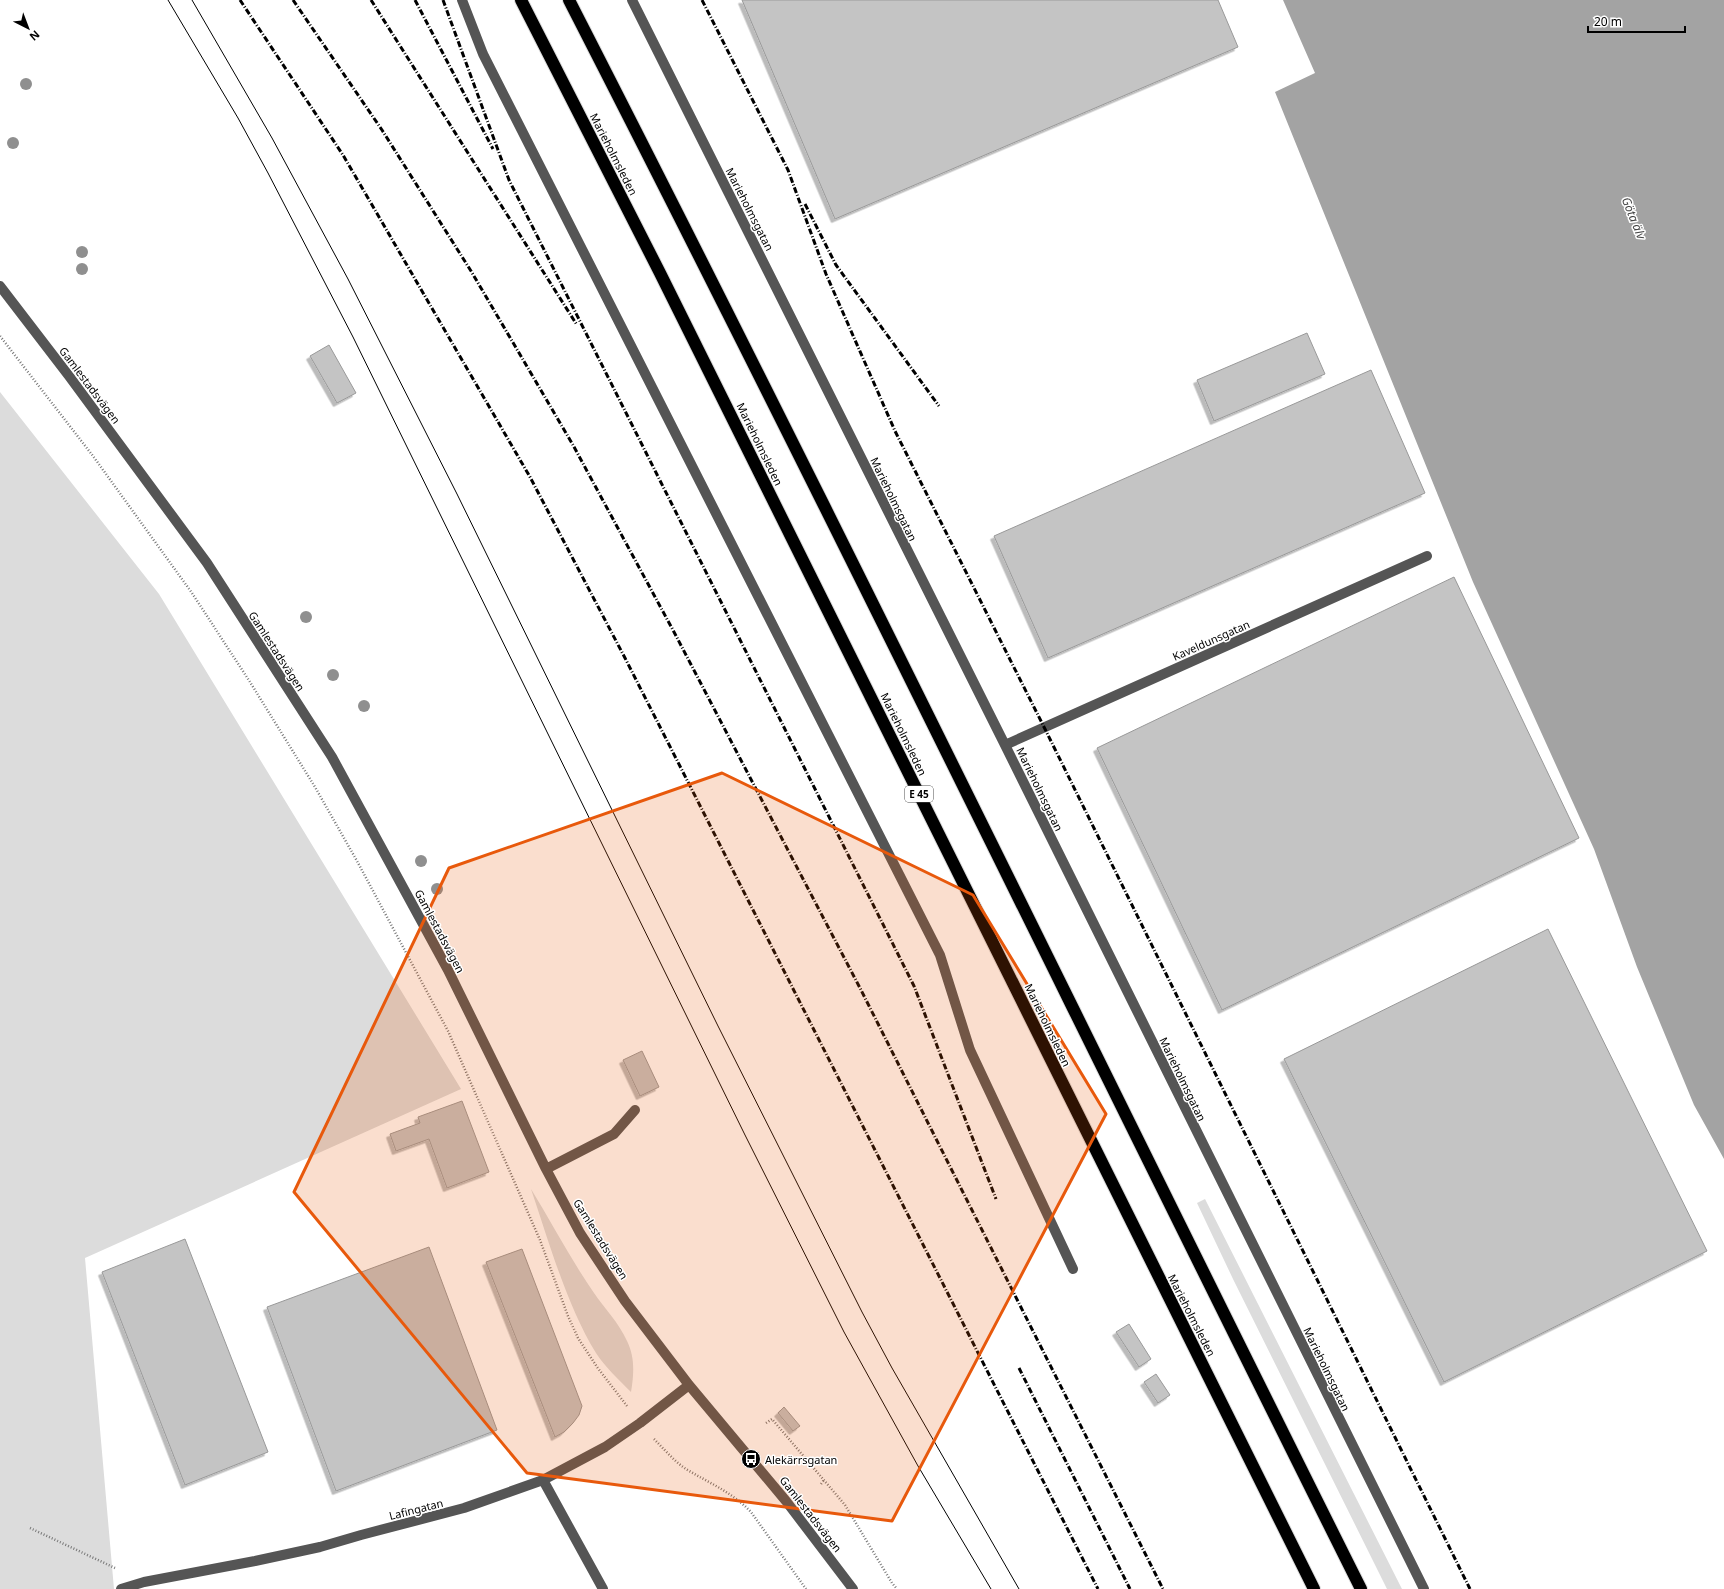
<svg xmlns="http://www.w3.org/2000/svg" width="1724" height="1589" font-family="'Noto Sans',sans-serif">
  <style>
    .green { fill: #dcdcdc }
    .water { fill: #a3a3a3 }
    .building { fill: #c4c4c4; stroke: #999; filter: url(#shadow) }
    .lines { fill: none; stroke-linecap: round; stroke-linejoin: round }
    .highway-casing { stroke: #dbdbdb; stroke-width: 14 }
    .path { stroke: #777; stroke-width: 2.5; stroke-dasharray: 1 2; stroke-linecap: butt }
    .minor { stroke: #555; stroke-width: 10 }
    .highway { stroke: #000; stroke-width: 12 }
    .tram { stroke: #000; stroke-width: 1 }
    .rail { stroke: #000; stroke-width: 3; stroke-dasharray: 6 2 1 2; stroke-linecap: butt }
    .tree { fill: #8f8f8f }
    .marked { fill: #e8590c; fill-opacity: 0.2; stroke: #e8590c; stroke-width: 3; stroke-linejoin: round }
    .labels { text-anchor: middle; dominant-baseline: central; stroke-width: 3; stroke-linejoin: round; paint-order: stroke }
    .shield { fill: #fff; stroke: #4c4c4c; stroke-width: 1 }
    .shield-label { font-size: 10px; font-weight: bold; fill: #000 }
    .street-label { font-size: 11px; fill: #000; stroke: #fff }
    .poi-label { font-size: 11px; fill: #000; stroke: #fff; text-anchor: start }
    .water-label { font-size: 12px; font-style: italic; fill: #444; stroke: #fff }
  </style>
  <defs>
    <filter id="shadow"><feDropShadow dx="-3.5" dy="3.5" stdDeviation="0" flood-color="#0004"/></filter>
  </defs>
  <rect width="100%" height="100%" fill="#fff"/>
  <path class="green" d="M0,392L159,594L461,1089L85,1258L114,1589H0Z
    M531,1189C552,1223 571,1260 594,1293C605,1309 619,1323 627,1341C635,1357 634,1374 631,1392C619,1380 605,1367 596,1353C567,1306 549,1242 531,1189Z
    M1205,1199L1402,1589H1387L1233,1279L1197,1203Z"/>
  <path class="water" d="M1283,0H1724V1159L1694,1105L1637,967L1594,849L1473,582L1275,92L1315,73Z"/>
  <path class="building" d="M742,0H1218L1238,47L835,219Z
    M1307,333L1325,374L1214,421L1197,380Z
    M329,345L356,393L337,403L310,356Z
    M1371,370L1425,493L1048,658L994,536Z
    M1454,577L1579,838L1222,1010L1097,748Z
    M1548,929L1707,1251L1444,1382L1284,1059Z
    M642,1051L659,1087L640,1096L623,1060Z
    M462,1101L489,1172L447,1188L429,1139L396,1151L390,1134L420,1123L418,1117Z
    M185,1239L268,1452L185,1485L102,1272Z
    M429,1247L497,1430L336,1491L267,1307Z
    M522,1249L582,1406L579,1415L573,1423L564,1432L555,1437L486,1262Z
    M1129,1324L1151,1359L1139,1367L1116,1332Z
    M1156,1374L1170,1395L1158,1403L1144,1382Z
    M784,1407L800,1426L793,1431L778,1413Z"/>
  <g class="lines">
    <defs>
      <path id="highway" d="M521,0L660,273L1314,1589
        M569,0C839,527 1096,1059 1361,1589"/>
    </defs>
    <use href="#highway" class="highway-casing"/>
    <path class="path" d="M0,336L93,456L192,593L250,682L315,787L357,861L448,1031L540,1240L568,1316L578,1338L597,1367L627,1406
      M766,1423L772,1419L845,1505L892,1583L897,1589
      M654,1439C664,1449 674,1461 686,1469C709,1483 732,1492 751,1512L806,1589
      M821,1484L824,1480
      M30,1528L115,1568"/>
    <path class="minor" d="M462,0L483,54L940,955L970,1050L1073,1269
      M632,0L1005,745L1424,1589
      M0,286L69,376L207,563L332,757L448,970L546,1169L580,1233L625,1301L689,1385L786,1501L853,1589
      M1005,745L1427,556
      M546,1169L614,1134L635,1110
      M543,1480L603,1589
      M121,1589L144,1582L255,1561L320,1547L361,1535L464,1508L543,1480L605,1447L640,1423L689,1385"/>
    <use href="#highway" class="highway"/>
    <path class="tram" d="M168,0L238,118L268,173L353,337L745,1135L844,1332L918,1466L991,1589
      M192,0L272,138L348,279L457,494L718,1026L862,1312L892,1368L1019,1589"/>
    <path class="rail" d="M240,0L343,155L530,477L625,658L1098,1589
      M293,0L382,130L471,271L573,445L674,632L860,988L1163,1589
      M371,0L577,325
      M415,0L493,149
      M443,0L509,180L914,986L996,1199
      M702,0L788,170L826,274L895,431L1045,729L1470,1589
      M805,204L836,265L939,406
      M1019,1368L1130,1589"/>
  </g>
  <g class="tree">
    <circle cx="26" cy="84" r="6"/>
    <circle cx="13" cy="143" r="6"/>
    <circle cx="82" cy="252" r="6"/>
    <circle cx="82" cy="269" r="6"/>
    <circle cx="306" cy="617" r="6"/>
    <circle cx="333" cy="675" r="6"/>
    <circle cx="364" cy="706" r="6"/>
    <circle cx="421" cy="861" r="6"/>
    <circle cx="437" cy="889" r="6"/>
  </g>
  <path class="marked" d="M722,773L973,895L1106,1114L892,1521L527,1473L294,1192L449,868Z"/>
  <defs>
    <symbol id="bus-disc" viewBox="-11 -11 22 22"><circle r="9.5" fill="#000" stroke="#fff"/><path d="M-5-6H5V4H4V6H2V4H-2V6H-4V4H-5ZM-3.5-4V0h7V-4ZM-3.5 1.2v1.5H-2V1.2ZM2 1.2v1.5H3.5V1.2Z" fill="#fff"/></symbol>
  </defs>
  <g fill-rule="evenodd">
    <use href="#bus-disc" x="740" y="1448" width="22" height="22"/>
  </g>
  <g class="labels">
    <rect class="shield" x="905" y="786" width="28" height="16" rx="3"/>
    <g class="shield-label">
      <text x="919" y="794">E 45</text>
    </g>
    <g class="street-label">
      <text transform="translate(614 154) rotate(63)">Marieholmsleden</text>
      <text transform="translate(750 209) rotate(63)">Marieholmsgatan</text>
      <text transform="translate(90 385) rotate(53)">Gamlestadsvägen</text>
      <text transform="translate(760 444) rotate(64)">Marieholmsleden</text>
      <text transform="translate(894 499) rotate(64)">Marieholmsgatan</text>
      <text transform="translate(1211 640) rotate(-24)">Kaveldunsgatan</text>
      <text transform="translate(277 651) rotate(57)">Gamlestadsvägen</text>
      <text transform="translate(904 734) rotate(64)">Marieholmsleden</text>
      <text transform="translate(1040 789) rotate(64)">Marieholmsgatan</text>
      <text transform="translate(440 931) rotate(62)">Gamlestadsvägen</text>
      <text transform="translate(1048 1025) rotate(64)">Marieholmsleden</text>
      <text transform="translate(1183 1079) rotate(64)">Marieholmsgatan</text>
      <text transform="translate(601 1239) rotate(58)">Gamlestadsvägen</text>
      <text transform="translate(1192 1315) rotate(63)">Marieholmsleden</text>
      <text transform="translate(1327 1369) rotate(64)">Marieholmsgatan</text>
      <text transform="translate(416 1509) rotate(-14)">Lafingatan</text>
      <text transform="translate(811 1514) rotate(52)">Gamlestadsvägen</text>
    </g>
    <g class="poi-label">
      <text x="765" y="1459">Alekärrsgatan</text>
    </g>
    <g class="water-label">
      <text transform="translate(1634 218) rotate(68)">Göta älv</text>
    </g>
  </g>
  <g transform="translate(28 28) rotate(138)" stroke="#ffffff" stroke-width="3" paint-order="stroke">
  <path d="M0-3L7 15L0 10L-7 15Z" fill="#000000"/>
  <text y="-6" font-size="11" font-weight="bold" text-anchor="middle" fill="#000000">N</text>
  </g>
  <path d="M1588 26v6h97v-6" fill="none" stroke="#000000" stroke-width="2"/>
  <text x="1594" y="26" font-size="12" fill="#000000" stroke="#ffffff" stroke-width="3" paint-order="stroke">20 m</text>
</svg>
